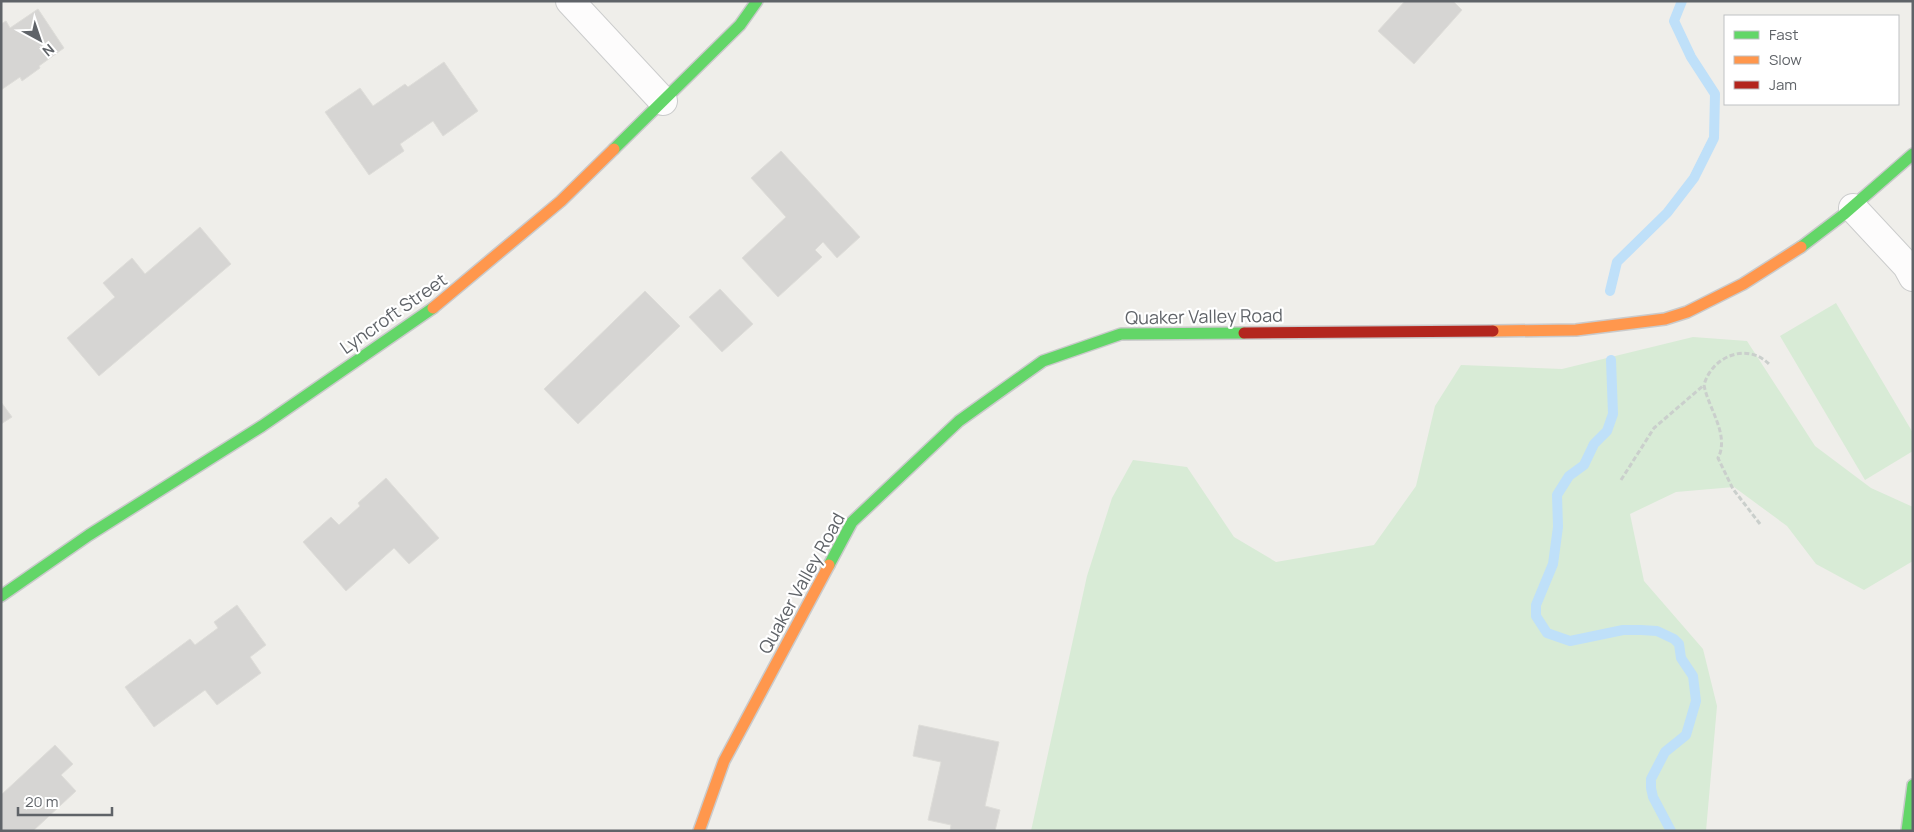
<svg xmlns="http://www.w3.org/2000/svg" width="1914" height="832" font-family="Manrope,sans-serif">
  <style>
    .green { fill: #d8ebd6 }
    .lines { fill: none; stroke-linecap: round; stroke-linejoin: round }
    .stream { stroke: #bfe0f9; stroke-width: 10 }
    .building { fill: #d6d5d3; stroke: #deddd9 }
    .street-casing { stroke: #cbcccc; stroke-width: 30 }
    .fast-casing { stroke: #cacacb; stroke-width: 14 }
    .slow-casing { stroke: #cacacb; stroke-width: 14 }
    .jam-casing { stroke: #cacacb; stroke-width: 14 }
    .path { stroke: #cacfcc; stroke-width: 3; stroke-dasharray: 5 2.5; stroke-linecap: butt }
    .street { stroke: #fdfcfc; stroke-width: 28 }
    .fast { stroke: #63d668; stroke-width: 11 }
    .slow { stroke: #ff974d; stroke-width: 11 }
    .jam { stroke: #b3261e; stroke-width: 11 }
    .labels { text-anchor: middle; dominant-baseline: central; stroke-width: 4.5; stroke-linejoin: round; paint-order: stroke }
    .street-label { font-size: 18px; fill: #5f6368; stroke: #fff }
  </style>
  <rect width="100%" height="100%" fill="#efeeea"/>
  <path class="green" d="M1836,303L1913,433V451L1865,480L1780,336Z
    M1693,337L1747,341L1815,446L1871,488L1913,507V561L1864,590L1816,564L1787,526L1734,487L1676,492L1630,514L1644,581L1703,649L1717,706L1706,831H1031L1087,576L1112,498L1133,460L1187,467L1234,537L1276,562L1374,545L1416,486L1435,406L1461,365L1562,369Z"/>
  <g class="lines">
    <path class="stream" d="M1610,291L1617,262L1667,213L1694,178L1714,138L1715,94L1691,57L1674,21L1682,1
      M1611,360L1613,414L1607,431L1594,444L1584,465L1569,476L1557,495L1558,527L1553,564L1536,605V616L1547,633L1570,641L1623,630H1641L1657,631L1674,639L1679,644L1681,658L1693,676L1696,701L1686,735L1665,752L1651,779V788L1653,797L1671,831"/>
  </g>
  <path class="building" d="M1405,1H1453L1462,10L1414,64L1378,31Z
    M38,9L64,48L39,66L40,68L22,81L20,77L1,90V24L6,21L10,28Z
    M444,62L478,111L443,136L433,121L400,144L404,151L369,175L325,112L360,88L373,106L405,84L408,87Z
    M781,151L860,237L837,258L823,242L815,250L822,257L778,297L742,258L786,217L751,178Z
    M200,227L231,264L99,376L67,338L115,297L103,283L132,258L145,274Z
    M720,289L753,324L722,352L689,317Z
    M645,291L680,326L578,424L544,389Z
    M1,402L12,417L1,424Z
    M386,478L439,538L409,564L394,548L346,591L303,542L331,517L339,525L360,506L358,503Z
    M237,605L266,645L250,657L261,673L217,705L205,690L154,727L125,687L190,639L195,645L218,628L214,622Z
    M919,725L999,742L985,806L1000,810L995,831H950L951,825L928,820L941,762L913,756Z
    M55,745L73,764L61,775L76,791L33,831H1V795Z"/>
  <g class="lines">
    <defs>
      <path id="street" d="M570,1L663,101
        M1853,208L1907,266L1913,277"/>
      <path id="fast" d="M614,149L740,25L757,1
        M1801,247L1843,215L1913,154
        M829,565L852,522L959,421L1043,361L1121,334L1244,333
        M1,596L89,535L262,426L433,308
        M1907,831L1913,785"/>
      <path id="slow" d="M433,308L561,201L614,149
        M1493,331L1576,330L1665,319L1687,312L1743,284L1801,247
        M699,831L724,761L829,565"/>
      <path id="jam" d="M1244,333L1493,331"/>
    </defs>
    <use href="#street" class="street-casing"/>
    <use href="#fast" class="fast-casing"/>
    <use href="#slow" class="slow-casing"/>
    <use href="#jam" class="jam-casing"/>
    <path class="path" d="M1621,480L1654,428L1704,385
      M1760,524L1733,489L1718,458C1730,435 1708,408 1704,385C1712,356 1747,342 1769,364"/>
    <use href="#street" class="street"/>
    <use href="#fast" class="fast"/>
    <use href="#slow" class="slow"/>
    <use href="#jam" class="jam"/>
  </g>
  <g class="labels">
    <g class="street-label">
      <text transform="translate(393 313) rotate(-35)">Lyncroft Street</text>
      <text transform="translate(1204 316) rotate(-1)">Quaker Valley Road</text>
      <text transform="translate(801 583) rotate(-61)">Quaker Valley Road</text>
    </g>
  </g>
  <rect width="1914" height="832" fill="none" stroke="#5f6368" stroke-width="5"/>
  <rect x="1724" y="15" width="175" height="90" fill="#ffffff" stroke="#bfc1c3"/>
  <rect x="1734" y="31" width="25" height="8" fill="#63d668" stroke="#bfc1c3"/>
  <text x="1769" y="40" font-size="15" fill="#5f6368">Fast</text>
  <rect x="1734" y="56" width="25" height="8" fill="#ff974d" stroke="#bfc1c3"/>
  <text x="1769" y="65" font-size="15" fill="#5f6368">Slow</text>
  <rect x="1734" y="81" width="25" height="8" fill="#b3261e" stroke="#bfc1c3"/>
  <text x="1769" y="90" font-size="15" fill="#5f6368">Jam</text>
  <g transform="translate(40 40) rotate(140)" stroke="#ffffff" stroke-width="4" paint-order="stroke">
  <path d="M0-4L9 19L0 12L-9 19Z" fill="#5f6368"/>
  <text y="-8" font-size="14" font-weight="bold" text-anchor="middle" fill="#5f6368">N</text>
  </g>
  <path d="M18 807v8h94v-8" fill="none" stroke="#5f6368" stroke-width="2.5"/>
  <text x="25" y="807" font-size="15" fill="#5f6368" stroke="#ffffff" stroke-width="4" paint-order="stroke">20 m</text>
</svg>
